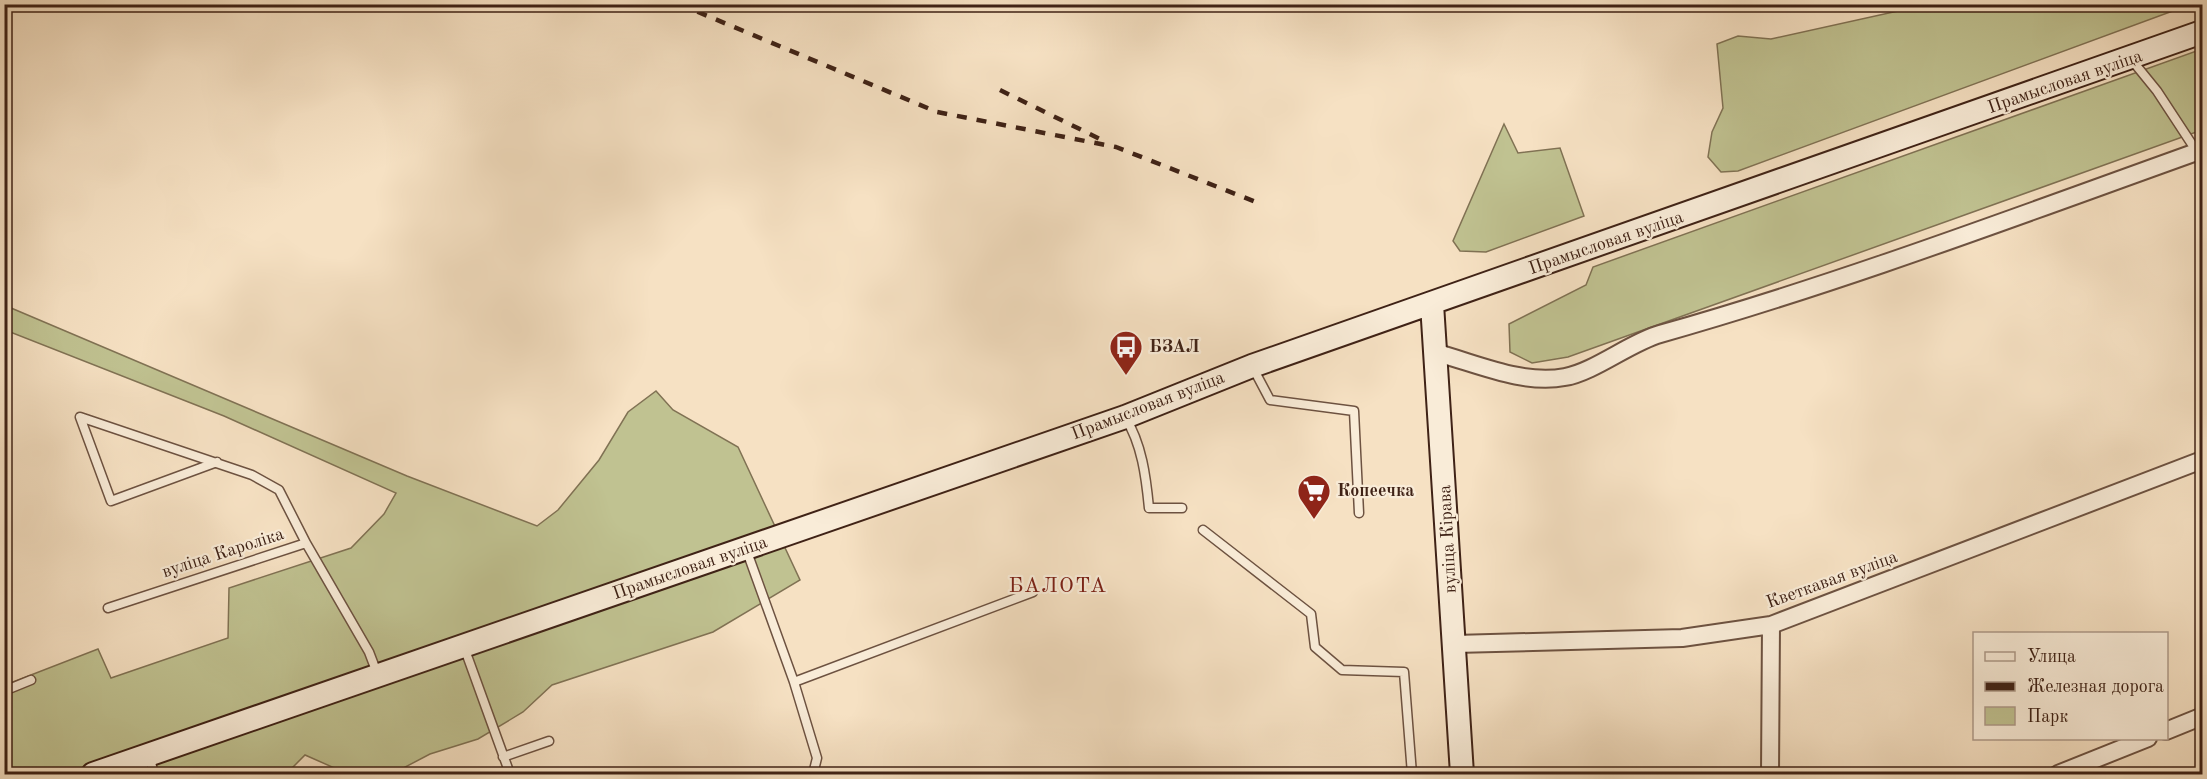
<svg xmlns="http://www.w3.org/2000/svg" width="2207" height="779" font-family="'Old Standard TT',serif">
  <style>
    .green { fill: #c0c291; stroke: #807254; stroke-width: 1.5 }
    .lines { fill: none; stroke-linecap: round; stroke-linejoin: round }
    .lane-casing { stroke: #6d5241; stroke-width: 11 }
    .street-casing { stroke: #6d5241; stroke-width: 20 }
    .secondary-casing { stroke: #3f2216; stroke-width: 26 }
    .lane { stroke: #f9ecd8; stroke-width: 8 }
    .street { stroke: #f9ecd8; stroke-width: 16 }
    .secondary { stroke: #f9ecd8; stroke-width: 22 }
    .rail { stroke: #3f2216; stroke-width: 4.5; stroke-dasharray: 10 10; stroke-linecap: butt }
    .labels { text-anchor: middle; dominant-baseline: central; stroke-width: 4.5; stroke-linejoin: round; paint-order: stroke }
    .street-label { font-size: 18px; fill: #3f2216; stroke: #f9ecd8 }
    .poi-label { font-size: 18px; font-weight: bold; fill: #3f2216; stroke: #f9ecd8; text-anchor: start }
    .quarter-label { font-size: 21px; letter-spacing: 1.5px; fill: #7a1f14; stroke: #f9ecd8 }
  </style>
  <rect width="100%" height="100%" fill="#f6e1c3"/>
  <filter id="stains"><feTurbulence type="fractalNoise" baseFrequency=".00333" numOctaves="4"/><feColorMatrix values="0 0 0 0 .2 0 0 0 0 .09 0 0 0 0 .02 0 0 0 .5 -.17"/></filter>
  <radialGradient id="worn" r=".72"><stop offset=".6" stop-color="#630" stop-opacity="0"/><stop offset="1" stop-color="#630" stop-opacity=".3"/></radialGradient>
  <path class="green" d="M1925,5H2189L1738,171L1721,172L1708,157L1712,132L1723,108L1717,44L1738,36L1771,39Z
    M2202,49V130L1568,357L1532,363L1510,352L1509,324L1586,285L1593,267Z
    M1504,124L1518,153L1560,148L1584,216L1486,252L1460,251L1453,241Z
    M4,305L407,476L537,526L558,510L599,460L628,412L656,391L673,410L738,447L800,580L713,632L552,685L523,712L478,739L430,754L392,774H348L305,755L286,774H5V685L98,649L111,678L228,638L229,588L351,548L384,514L396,493L224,416L5,330Z"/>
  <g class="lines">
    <defs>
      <path id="lane" d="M2131,59L2157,91L2197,152
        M1252,366L1270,400L1354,411L1359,513
        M1125,417C1142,444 1146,477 1149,508H1182
        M217,462L111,501L80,417L252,475L279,490L306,543
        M1203,530L1311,614L1315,647L1342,670L1404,672L1412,774
        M746,549L794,682L817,758L813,774
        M108,608L306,543L369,652L377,673
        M464,647L510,774
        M794,682L1033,592
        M4,691L31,680
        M149,755L154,774
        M503,757L549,741"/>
      <path id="street" d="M1437,353C1478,364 1523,385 1565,377C1594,372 1631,342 1660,334C1844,282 2023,214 2202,150
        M1455,644L1682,638L1771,625L2202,460
        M2166,731L2198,718
        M1770,774L1771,625
        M2058,774L2148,738"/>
      <path id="secondary" d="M1432,304L1462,774
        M93,774L1125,417L1252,366L2202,32"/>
    </defs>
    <use href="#lane" class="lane-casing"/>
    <use href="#street" class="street-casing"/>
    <use href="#secondary" class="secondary-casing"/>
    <use href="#lane" class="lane"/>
    <use href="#street" class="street"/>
    <use href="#secondary" class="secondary"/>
    <path class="rail" d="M679,4L937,112L1116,147L1261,204
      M1000,90L1100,139"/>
  </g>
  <defs>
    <symbol id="bus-pin" viewBox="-11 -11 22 30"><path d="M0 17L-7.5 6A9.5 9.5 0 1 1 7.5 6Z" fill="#8f2418" stroke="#f9ecd8"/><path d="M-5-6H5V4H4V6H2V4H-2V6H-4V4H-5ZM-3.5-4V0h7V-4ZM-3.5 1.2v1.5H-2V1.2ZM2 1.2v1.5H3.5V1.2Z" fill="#fff"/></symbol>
    <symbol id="supermarket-pin" viewBox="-11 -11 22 30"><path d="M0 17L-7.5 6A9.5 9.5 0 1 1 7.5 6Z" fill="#8f2418" stroke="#f9ecd8"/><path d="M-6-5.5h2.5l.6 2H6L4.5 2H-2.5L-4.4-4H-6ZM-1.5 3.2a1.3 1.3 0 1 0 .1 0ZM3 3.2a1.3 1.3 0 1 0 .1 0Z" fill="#fff"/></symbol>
  </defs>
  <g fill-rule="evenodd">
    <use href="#bus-pin" x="1107" y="328" width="38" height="52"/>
    <use href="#supermarket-pin" x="1295" y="472" width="38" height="52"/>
  </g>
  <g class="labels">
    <g class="street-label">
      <text transform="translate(2065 82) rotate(-19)">Прамысловая вуліца</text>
      <text transform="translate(1606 243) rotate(-19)">Прамысловая вуліца</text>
      <text transform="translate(1148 406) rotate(-21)">Прамысловая вуліца</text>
      <text transform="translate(1448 539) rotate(-93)">вуліца Кірава</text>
      <text transform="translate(223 553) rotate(-18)">вуліца Кароліка</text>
      <text transform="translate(690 568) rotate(-19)">Прамысловая вуліца</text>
      <text transform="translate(1832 580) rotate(-20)">Кветкавая вуліца</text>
    </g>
    <g class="poi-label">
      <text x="1149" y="347">БЗАЛ</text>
      <text x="1337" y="491">Копеечка</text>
    </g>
    <g class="quarter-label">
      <text x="1058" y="586">БАЛОТА</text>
    </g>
  </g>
  <rect width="2207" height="779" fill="none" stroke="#f6e1c3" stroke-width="24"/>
  <rect x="6" y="6" width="2195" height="767" fill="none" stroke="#3f2216" stroke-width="3"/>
  <rect x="12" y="12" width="2183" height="755" fill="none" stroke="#3f2216" stroke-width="1.5"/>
  <rect x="1973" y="632" width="195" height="108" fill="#f9ecd8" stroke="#af9b8a" stroke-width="1.5"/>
  <rect x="1985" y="652" width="30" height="9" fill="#f9ecd8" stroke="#af9b8a" stroke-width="1.5"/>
  <text x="2027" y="662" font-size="18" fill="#3f2216">Улица</text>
  <rect x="1985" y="682" width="30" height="9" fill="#3f2216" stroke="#af9b8a" stroke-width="1.5"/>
  <text x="2027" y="692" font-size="18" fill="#3f2216">Железная дорога</text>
  <rect x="1985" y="707" width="30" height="18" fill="#c0c291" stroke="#af9b8a" stroke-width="1.5"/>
  <text x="2027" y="722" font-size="18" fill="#3f2216">Парк</text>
  <rect width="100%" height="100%" filter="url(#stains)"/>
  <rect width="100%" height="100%" fill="url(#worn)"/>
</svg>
